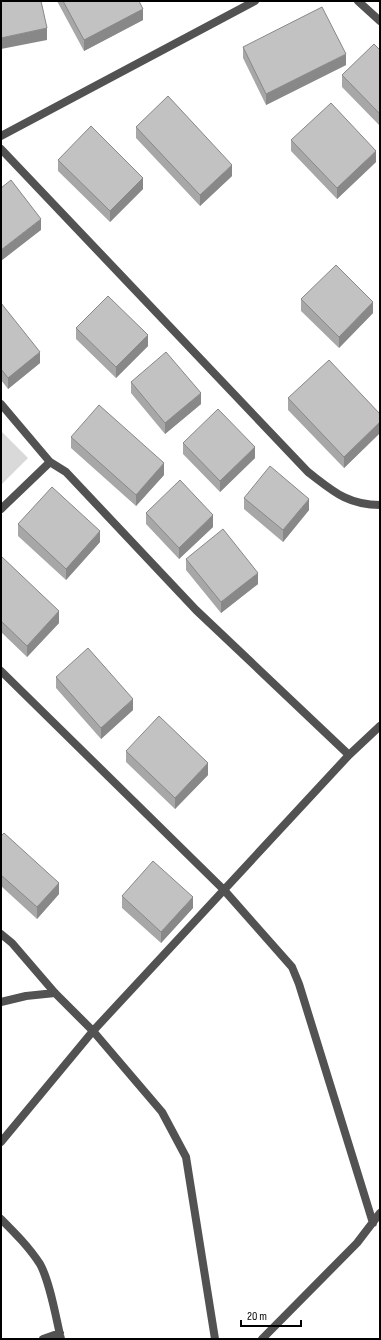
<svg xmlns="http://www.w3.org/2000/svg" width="381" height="1340" font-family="'Sofia Sans Condensed',sans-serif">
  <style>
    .green { fill: #d9d9d9 }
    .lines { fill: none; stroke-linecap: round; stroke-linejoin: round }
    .minor { stroke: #525252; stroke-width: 8 }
    .wall { fill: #a7a7a7 }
    .shaded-wall { fill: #888 }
    .building { fill: #c2c2c2; stroke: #888 }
  </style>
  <rect width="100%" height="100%" fill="#fff"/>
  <path class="green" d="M1,431L28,458L1,485Z"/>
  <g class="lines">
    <path class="minor" d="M358,1L380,21
      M1,136L255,1
      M1,149L308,472C333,491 347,505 380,505
      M1,404L50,462L66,472L196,610L349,755
      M1,509L50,462
      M1,671L224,890L292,967L299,984L373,1223
      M1,934L12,943L55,993L93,1031L162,1112L186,1157L215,1339
      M1,1002L26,996L55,993
      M1,1142L93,1031L349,755L380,726
      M1,1219C15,1233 29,1247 40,1264C50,1282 56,1318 61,1339
      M43,1339L60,1333
      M262,1339L357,1243L380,1213"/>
  </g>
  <path class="wall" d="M57,1H139L143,20L84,51Z
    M243,47L346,65L266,105L243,58Z
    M380,50V126L342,87V75Z
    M136,127L232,176L200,206L136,138Z
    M291,140L376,162L337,199L291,151Z
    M58,160L143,189L110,222L58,171Z
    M301,299L373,313L339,348L301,311Z
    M1,303L40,363L8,389L1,380Z
    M76,328L148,346L116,378L76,339Z
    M131,382L201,404L165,434L131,393Z
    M288,398L380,414V433L344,468L288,410Z
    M71,437L164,475L136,506L71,448Z
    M183,443L255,458L220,492L183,454Z
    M244,498L309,510L283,542L244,509Z
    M146,513L213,527L179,559L146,524Z
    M18,524L100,542L66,580L18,536Z
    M1,556L59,623L27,657L1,632Z
    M186,559L258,584L221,613L186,570Z
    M56,677L133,710L101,739L56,688Z
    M126,751L208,775L175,809L126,762Z
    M1,836L59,894L37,919L1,886Z
    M122,896L193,908L161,943L122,908Z"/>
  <path class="shaded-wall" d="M143,9V20L84,51V40Z
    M47,28V40L1,49V38Z
    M346,54V65L266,105V94Z
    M376,151V162L337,199V188Z
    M232,165V176L200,206V195Z
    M143,178V189L110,222V211Z
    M41,219V230L1,261V250Z
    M373,302V313L339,348V337Z
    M148,335V346L116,378V367Z
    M40,352V363L8,389V378Z
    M201,393V404L165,434V423Z
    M380,422V433L344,468V457Z
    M255,447V458L220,492V481Z
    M164,463V475L136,506V495Z
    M309,499V510L283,542V530Z
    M213,515V527L179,559V548Z
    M100,531V542L66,580V569Z
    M258,573V584L221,613V602Z
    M59,611V623L27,657V646Z
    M133,699V710L101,739V728Z
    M208,763V775L175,809V798Z
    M59,883V894L37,919V907Z
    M193,897V908L161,943V932Z"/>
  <path class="building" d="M1,1H41L47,28L1,38Z
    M63,1H139L143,9L84,40Z
    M322,7L346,54L266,94L243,47Z
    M374,44L380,50V114L342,75Z
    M168,96L232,165L200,195L136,127Z
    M331,103L376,151L337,188L291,140Z
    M91,126L143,178L110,211L58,160Z
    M11,180L41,219L1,250V188Z
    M336,265L373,302L339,337L301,299Z
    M108,296L148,335L116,367L76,328Z
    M1,303L40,352L8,378L1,369Z
    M166,352L201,393L165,423L131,382Z
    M329,360L380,414V422L344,457L288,398Z
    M99,405L164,463L136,495L71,437Z
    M218,409L255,447L220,481L183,443Z
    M270,466L309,499L283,530L244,498Z
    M180,480L213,515L179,548L146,513Z
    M52,487L100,531L66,569L18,524Z
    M223,529L258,573L221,602L186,559Z
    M1,556L59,611L27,646L1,621Z
    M88,648L133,699L101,728L56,677Z
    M159,716L208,763L175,798L126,751Z
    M4,833L59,883L37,907L1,875V836Z
    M153,861L193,897L161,932L122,896Z"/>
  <rect width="381" height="1340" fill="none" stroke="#000000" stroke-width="4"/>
  <path d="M241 1320v6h60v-6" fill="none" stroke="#000000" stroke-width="2"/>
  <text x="247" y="1320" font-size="12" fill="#000000" stroke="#ffffff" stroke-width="3" paint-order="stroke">20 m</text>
</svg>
